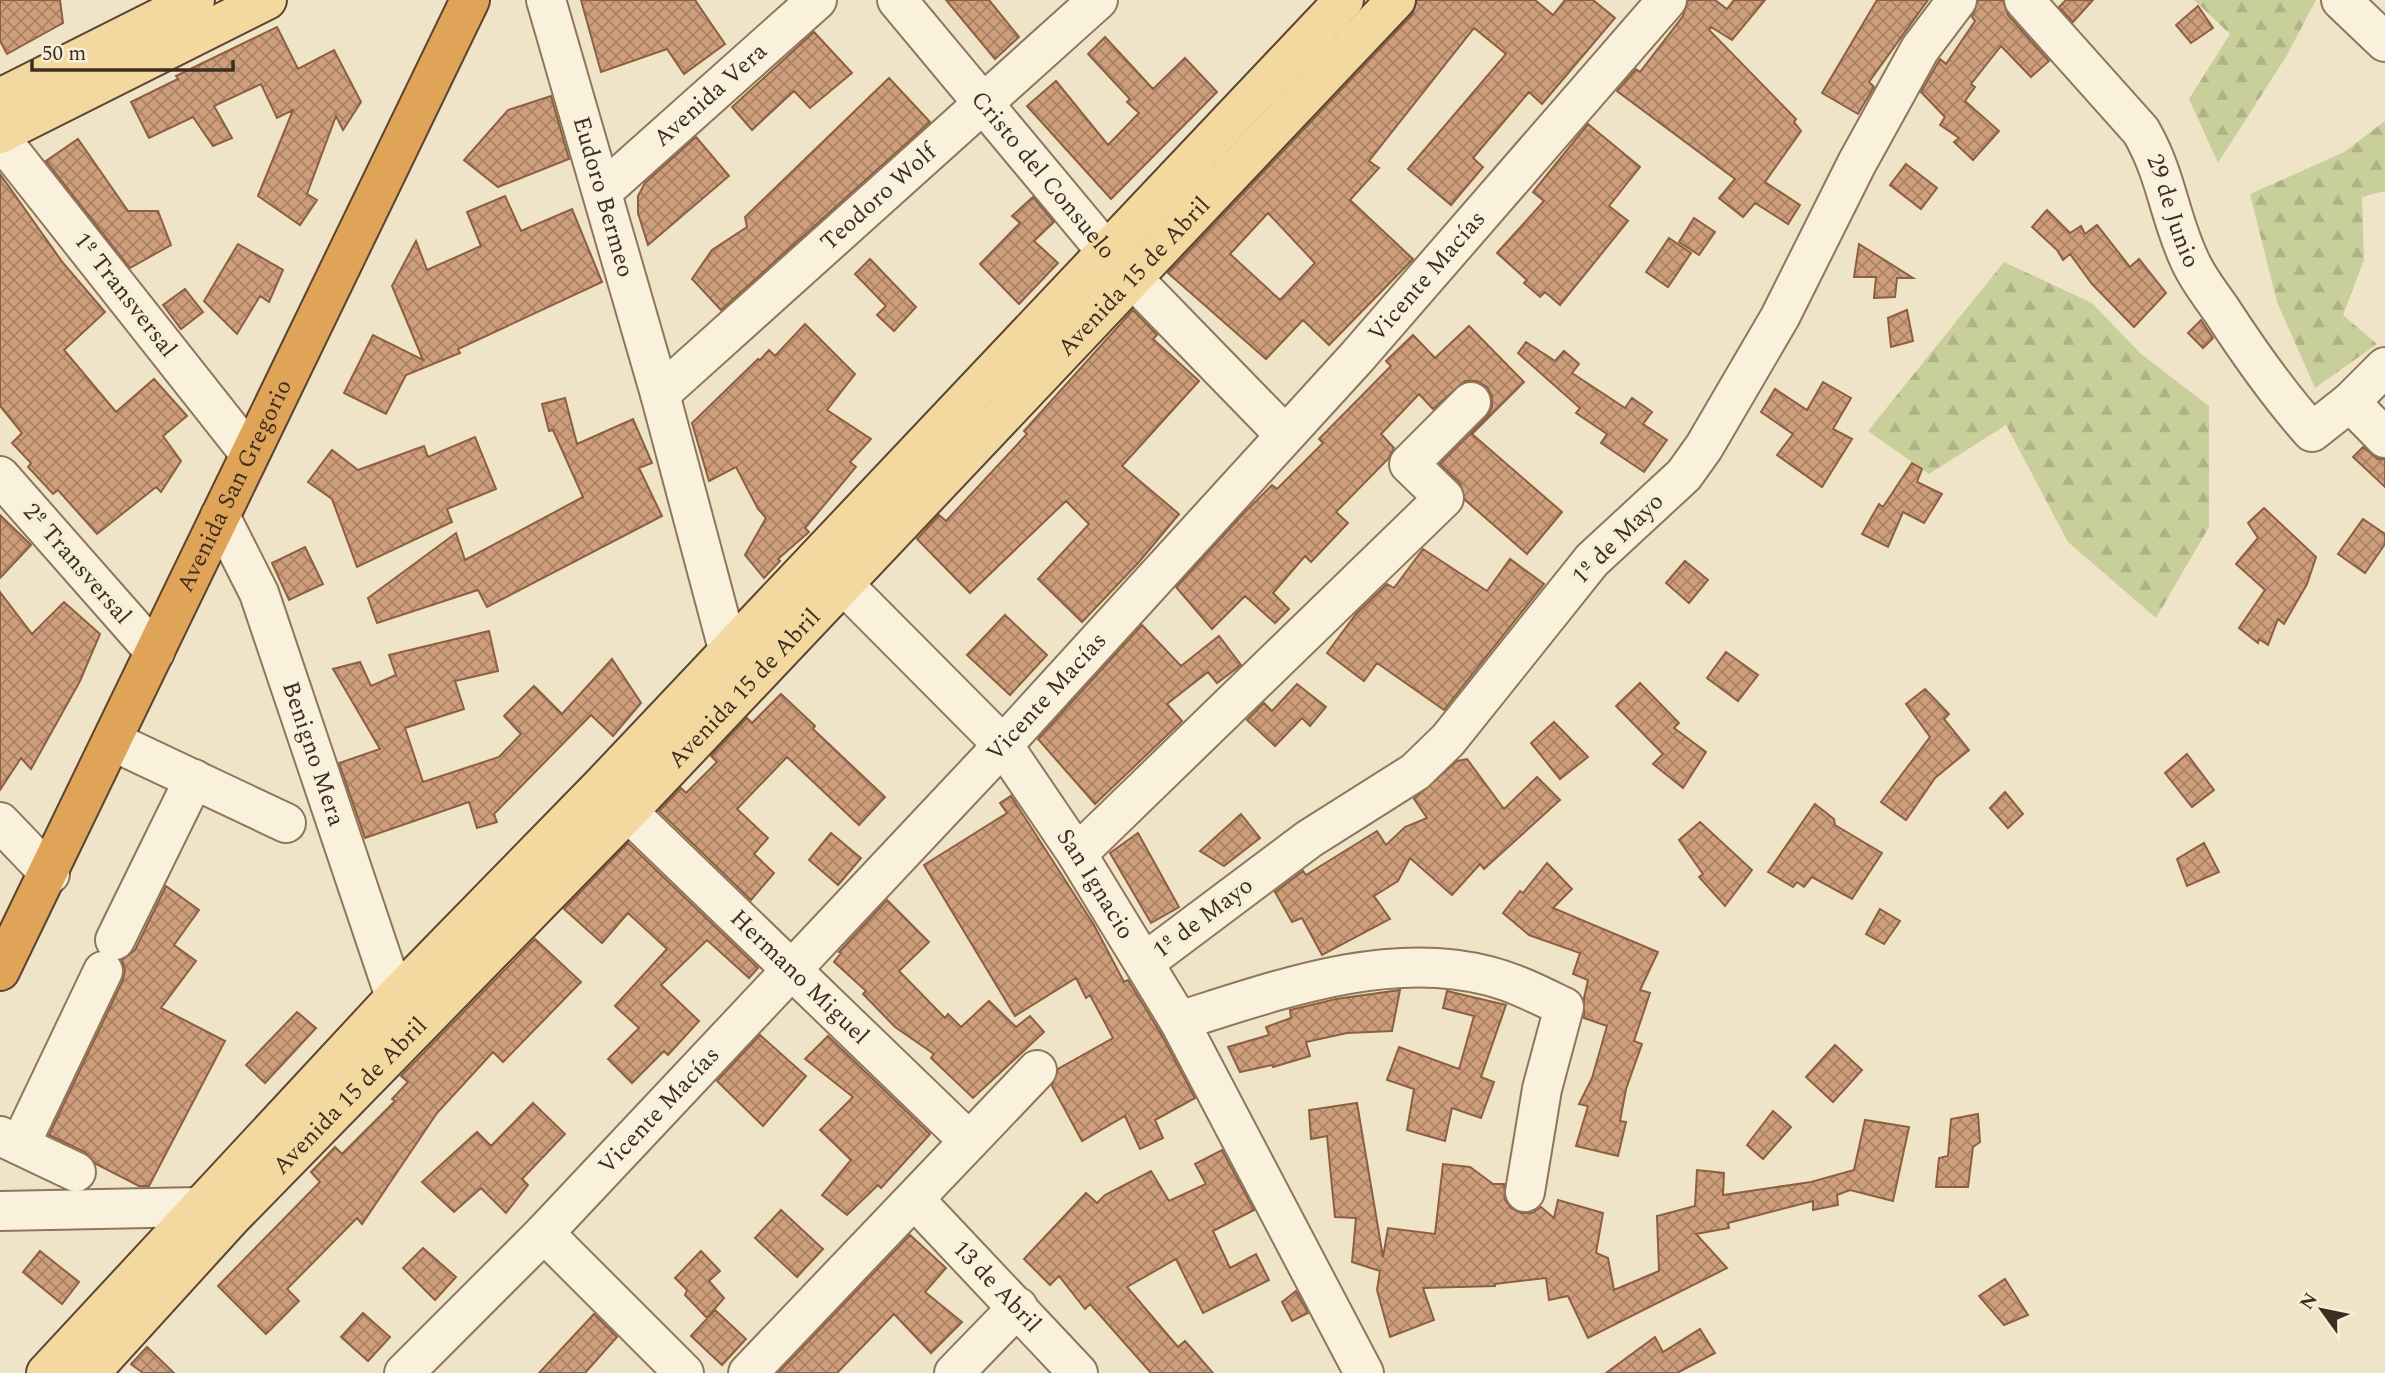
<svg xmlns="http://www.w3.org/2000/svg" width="2385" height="1373" font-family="Spectral,serif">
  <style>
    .forest { fill: url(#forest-firs) }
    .building { fill: url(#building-cross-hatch); stroke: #8d5f41; stroke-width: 2; fill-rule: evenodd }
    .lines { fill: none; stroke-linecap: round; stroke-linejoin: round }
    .minor-casing { stroke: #8d765c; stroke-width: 42 }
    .major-casing { stroke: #5b4430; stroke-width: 42 }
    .highway-casing { stroke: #5b4430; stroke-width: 42 }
    .minor { stroke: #faf1dc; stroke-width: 38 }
    .major { stroke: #f3d9a0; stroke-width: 38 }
    .highway { stroke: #e0a458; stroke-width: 38 }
    .labels { text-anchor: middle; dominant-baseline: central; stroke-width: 7; stroke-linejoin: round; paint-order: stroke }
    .street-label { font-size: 24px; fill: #3d2e20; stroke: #f7eed8 }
  </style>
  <defs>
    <pattern id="forest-firs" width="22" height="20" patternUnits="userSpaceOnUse" patternTransform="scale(1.75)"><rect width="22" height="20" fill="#c9cf9b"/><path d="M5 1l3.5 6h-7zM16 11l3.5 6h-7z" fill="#aeb285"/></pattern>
    <pattern id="building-cross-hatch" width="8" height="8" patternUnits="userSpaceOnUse" patternTransform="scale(1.75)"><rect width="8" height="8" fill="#cf9f7d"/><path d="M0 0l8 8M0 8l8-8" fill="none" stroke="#a98266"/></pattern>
  </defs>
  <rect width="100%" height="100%" fill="#f0e4c8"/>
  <path class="forest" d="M2194,0H2316L2287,55L2218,163L2189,99L2230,34Z
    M2385,121V191L2362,197L2364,260L2343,315L2377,344L2315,388L2277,302L2250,194L2344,152Z
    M2004,262L2092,303L2141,354L2209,406V527L2156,618L2068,542L2006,425L1929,474L1868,431Z"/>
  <path class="building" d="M0,0H60L63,23L7,54L0,41Z
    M581,0H695L725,44L684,74L667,49L601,72Z
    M946,0H989L1019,37L995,59Z
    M1417,0H1535L1553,15L1565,0H1593L1615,18L1542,104L1529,92L1473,158L1483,167L1451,205L1408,169L1506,54L1474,28L1369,161L1379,168L1350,200L1413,259L1329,345L1303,320L1266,359L1168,273L1412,15ZM1268,213L1315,263L1280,300L1230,254Z
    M1688,0H1715L1727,9L1734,0H1765L1732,40L1711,27L1709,30L1796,119L1794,122L1801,131L1765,182L1800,205L1788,224L1755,203L1743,217L1719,198L1735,179L1617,91L1636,69L1640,72L1683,16Z
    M1877,0H1928L1869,82L1874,87L1858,114L1822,93Z
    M1978,0H2003L2008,15L2049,61L2031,77L2001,46L1971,84L1975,87L1965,101L1999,131L1973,160L1954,142L1959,138L1940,125L1945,117L1921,92L1940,59L1946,64L1975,21L1972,17Z
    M2066,0H2093L2073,22L2059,7Z
    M2198,6L2213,28L2191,43L2176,25Z
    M277,27L298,69L334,50L361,102L343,130L336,116L307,194L317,200L300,225L258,196L293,110L277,118L261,84L214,106L232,138L213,146L193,117L149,138L131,102L178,79L176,76Z
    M814,32L852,73L810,108L794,91L752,130L732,107Z
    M1105,37L1153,89L1185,58L1217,92L1111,199L1027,106L1056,81L1108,145L1139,113L1127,102L1130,99L1088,54Z
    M889,78L930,122L721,310L692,279L712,250L747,227L745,217Z
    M551,96L569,159L498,187L464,160L508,110Z
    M1588,124L1640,167L1609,206L1628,221L1560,305L1545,292L1540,297L1524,283L1527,280L1497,253L1544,201L1533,192Z
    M696,137L729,176L648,245L638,213V196L645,183Z
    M78,139L128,211H158L171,245L130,268L46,161Z
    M1906,164L1937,188L1921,209L1890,185Z
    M0,174L63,263L105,312L64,350L116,412L154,379L187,416L163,436L181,461L161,492L156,487L97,534L58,490L53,494L28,467L31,463L12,443L22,433L0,406Z
    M505,196L521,231L572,209L602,282L458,349L460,353L406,375L386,414L344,393L373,335L423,360L392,286L416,241L427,270L481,246L467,212Z
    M1033,197L1054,222L1034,241L1058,263L1019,304L980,264L1020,223L1012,216Z
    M2047,210L2070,233L2081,226L2085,234L2097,225L2130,267L2139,259L2166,293L2134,327L2092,284L2070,254L2063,260L2057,250L2032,227Z
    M1694,218L1715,232L1699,255L1679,242Z
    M1669,238L1691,253L1668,287L1646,272Z
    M238,244L283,270L269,302L260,296L237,334L204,301Z
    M1859,244L1913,278H1897L1895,297L1874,298L1876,277H1854Z
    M870,259L916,307L894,331L877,315L886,306L855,274Z
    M185,289L203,312L181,329L163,305Z
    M1133,310L1157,335L1153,339L1199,381L1122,466L1179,514L1139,562L1082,622L1038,579L1089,524L1066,501L970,593L917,539L939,515L946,521L1027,434L1024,431Z
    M1907,310L1913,341L1891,347L1888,318Z
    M2201,320L2213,338L2203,348L2188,333Z
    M805,324L855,374L827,410L871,439L850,462L856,467L805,528L809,532L778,559L780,561L764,578L745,555L766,518L758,509L736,467L709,481L692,423L758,359L760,360L769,350L775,356Z
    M1469,326L1524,382L1472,434L1562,512L1527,554L1465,500L1460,483L1440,464L1487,417L1492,407V396L1487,387L1477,381H1465L1433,409L1419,394L1381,434L1394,448L1388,459L1336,512L1348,523L1311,562L1305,556L1273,593L1289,609L1275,623L1245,596L1212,629L1176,587L1244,513L1272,485L1277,489L1323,443L1319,439L1391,366L1386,361L1413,335L1435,358Z
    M1526,342L1555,361L1564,351L1579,364L1572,373L1625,408L1632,398L1652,412L1643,424L1667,440L1644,472L1601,443L1607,434L1576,413L1580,408L1518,353Z
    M1823,382L1851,398L1833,429L1852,439L1822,487L1777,455L1793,434L1761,412L1775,389L1807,410Z
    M565,398L577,444L633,419L652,463L639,468L662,516L487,607L478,590L377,623L368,598L456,533L465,560L583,497L553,430L549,431L542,404Z
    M475,437L496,489L447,509L452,522L357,567L332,499L308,482L332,450L358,470L424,446L428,457Z
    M2363,447L2378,459H2385V487L2353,457Z
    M1912,463L1922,469L1917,482L1942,494L1924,523L1903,512L1888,547L1862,534L1879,504L1883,507Z
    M2264,508L2316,557L2307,584L2284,624L2278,619L2268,645L2259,639L2258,643L2239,628L2265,590L2236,564L2258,538L2248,523Z
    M0,515L31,545L0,578Z
    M2363,519L2385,534V544L2365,573L2338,554Z
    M305,547L323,584L289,600L272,563Z
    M1423,549L1487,591L1510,559L1544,584L1444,710L1377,663L1364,681L1327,653L1356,614L1387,584L1394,588Z
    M1685,561L1708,580L1689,603L1666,583Z
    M0,592L32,634L64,602L100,634L80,681L31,769L21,758L0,790Z
    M1005,615L1047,655L1010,695L967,655Z
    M1142,625L1181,666L1219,636L1241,665L1217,683L1208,672L1167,704L1182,721L1095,804L1038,739Z
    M489,631L498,671L455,681L464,709L405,728L423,782L499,757L521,734L504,716L534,686L562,714L612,659L641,703L613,736L591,715L494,814L497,822L477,828L469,802L365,838L339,763L380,749L333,669L360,662L371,686L396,675L389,655Z
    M1726,652L1758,675L1738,701L1707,678Z
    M1640,683L1679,723L1674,728L1706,752L1683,788L1653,764L1663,754L1616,706Z
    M1297,684L1326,707L1310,726L1302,718L1275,746L1247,720L1264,703L1272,711Z
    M1925,689L1949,714L1944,719L1969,750L1935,778L1906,820L1881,802L1930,737L1906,704Z
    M781,694L815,726L813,729L885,797L859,825L787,757L737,809L768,838L754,854L774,873L751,900L659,811L681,788L686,793L717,762L711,756L747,718L752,723Z
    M1554,722L1588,757L1560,779L1531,743Z
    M2187,754L2214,790L2192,807L2165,773Z
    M1467,759L1504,809L1537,777L1560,800L1484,869L1480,864L1452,895L1410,858L1398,881L1374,896L1390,919L1322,955L1302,918L1292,922L1275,892L1303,871L1306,875L1377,831L1386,845L1405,827L1427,818L1414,799L1457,761Z
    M2005,792L2023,814L2008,828L1990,808Z
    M1011,796L1094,925L1124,982L1128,980L1160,1032L1195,1098L1155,1120L1163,1138L1140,1149L1125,1116L1082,1141L1052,1086L1058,1069L1113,1038L1090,995L1086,998L1076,978L1015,1016L924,865L1007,813L1000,803Z
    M1815,804L1834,819L1835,825L1882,853L1852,899L1812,877L1804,887L1797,882L1793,887L1768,872Z
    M1241,814L1260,838L1224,866L1200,851Z
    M1700,822L1752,870L1725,906L1699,877L1703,874L1679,840Z
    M831,833L861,858L838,885L809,860Z
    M1138,833L1179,907L1151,923L1110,853Z
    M628,843L758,968L749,978L707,940L661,985L699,1021L668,1055L664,1051L632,1083L608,1059L639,1028L615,1006L667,949L628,913L602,943L564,909Z
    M2204,843L2219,872L2187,886L2177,859Z
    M1547,863L1572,889L1553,908L1658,952L1640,990L1650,993L1634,1041L1642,1044L1626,1089L1620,1121L1626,1122L1618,1156L1576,1146L1588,1106L1579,1104L1592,1078L1607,1026L1584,1018V998L1588,980L1573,974L1580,953L1529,935L1503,913L1520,891L1523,893Z
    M166,886L199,910L174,945L196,961L161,1008L225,1041L149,1186H139L96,1164L85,1152L49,1135L123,980L125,970L122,960L135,950Z
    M887,900L929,942L899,971L945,1018L948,1014L961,1027L989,1001L1016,1027L1030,1016L1044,1032L973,1098L931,1058L934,1054L895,1027L863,994L866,991L834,962L841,953L839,952Z
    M1880,909L1900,921L1884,944L1866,934Z
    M535,939L581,982L503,1062L493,1052L437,1113L362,1224L357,1218L287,1289L299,1301L266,1334L218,1286L320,1182L311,1172L335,1147L342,1154L395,1101L392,1099L408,1082L401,1076Z
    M1400,990L1392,1031L1347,1033L1306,1042L1310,1056L1273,1067L1272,1065L1240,1072L1228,1047L1269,1035L1266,1027L1291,1018L1290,1010L1336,999Z
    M1447,991L1506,1005L1481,1077L1494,1082L1481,1118L1452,1108L1445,1141L1407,1130L1414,1089L1387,1080L1399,1047L1459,1069L1474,1016L1443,1008Z
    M297,1012L316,1028L265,1083L246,1065Z
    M760,1035L806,1076L763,1126L717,1081Z
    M828,1036L930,1134L881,1188L878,1185L847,1215L822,1195L851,1160L820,1130L853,1097L805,1059Z
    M1835,1045L1862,1070L1833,1102L1806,1077Z
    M533,1103L565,1134L522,1179L528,1185L506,1213L481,1188L454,1212L422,1182L477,1132L491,1146Z
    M1357,1103L1383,1257L1388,1228L1435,1234L1443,1164L1470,1167L1493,1184H1504L1505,1200L1511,1208L1521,1213H1532L1541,1207L1554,1218L1558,1200L1603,1213L1596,1253L1608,1258L1614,1290L1659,1271L1657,1216L1695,1206L1697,1170L1724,1173L1723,1195L1811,1182L1854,1170L1865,1120L1909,1127L1893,1201L1850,1190L1837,1195L1838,1205L1813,1210V1201L1728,1223L1729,1228L1696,1234L1727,1268L1588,1338L1568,1296L1549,1300L1546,1278L1495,1284V1286L1423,1288L1434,1320L1390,1337L1377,1290L1380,1271L1352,1262L1356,1218L1335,1217L1327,1136L1311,1139L1309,1110Z
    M1773,1111L1791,1127L1763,1159L1747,1145Z
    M1978,1114L1980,1142L1973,1147L1968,1187H1936L1939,1158L1948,1156L1951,1119Z
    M1222,1150L1254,1210L1213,1231L1230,1268L1256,1254L1269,1280L1203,1313L1176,1259L1127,1287L1178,1347L1185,1341L1213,1373H1151L1090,1304L1085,1309L1059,1276L1050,1285L1024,1259L1086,1193L1097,1203L1105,1195L1151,1171L1169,1201L1206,1184L1195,1164Z
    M781,1210L823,1249L797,1277L755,1238Z
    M910,1235L946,1268L925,1292L962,1322L931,1353L894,1314L837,1373H778Z
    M423,1248L456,1277L435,1300L403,1268Z
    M40,1251L79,1282L62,1304L23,1272Z
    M701,1251L720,1271L709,1281L724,1298L707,1318L685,1295L687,1290L675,1278Z
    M2005,1279L2028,1315L2004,1325L1979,1296Z
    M1296,1291L1308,1313L1292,1321L1282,1302Z
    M715,1310L746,1339L722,1365L691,1336Z
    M363,1313L390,1337L368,1361L341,1337Z
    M594,1314L617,1337L585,1373H539Z
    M1700,1329L1715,1353L1677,1373H1606L1655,1337L1663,1352Z
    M147,1347L174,1373H143L131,1364Z"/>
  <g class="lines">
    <defs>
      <g id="minor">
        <path id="s1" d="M546,0L660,394L736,679"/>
        <path id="s2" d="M897,0L1106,251L1284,434"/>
        <path id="s3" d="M2024,0L2141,131C2167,176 2169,217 2190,261C2198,279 2211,295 2222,311C2250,354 2278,394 2312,432L2350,402L2385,367"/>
        <path d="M2341,0L2385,42"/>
        <path d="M0,138L249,453"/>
        <path id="s4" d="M603,191L817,0"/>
        <path id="s5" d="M660,394L1098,0"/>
        <path d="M2350,402L2385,438"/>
        <path d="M0,476L155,652"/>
        <path id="s6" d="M220,516L259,593L395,997"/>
        <path id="s7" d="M821,562L1003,745L1077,854L1179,1021L1364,1373"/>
        <path d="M112,741L286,823"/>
        <path id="s8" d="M628,812L969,1141"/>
        <path d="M0,822L50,874"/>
        <path d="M1077,854L1444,498L1409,464L1471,402"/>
        <path d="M115,940L194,779"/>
        <path d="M1145,962L1309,839L1415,772L1448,740L1592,560L1684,475L1704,447L1780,317L1857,163L1920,49L1957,0"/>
        <path d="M1179,1021C1275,991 1387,949 1489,976C1516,983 1539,995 1564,1007L1542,1089L1525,1192"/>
        <path d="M0,1136L76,1172"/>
        <path d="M20,1145L103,971"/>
        <path id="s9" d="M915,1200L1078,1373"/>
        <path d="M0,1211L199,1207"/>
        <path d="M544,1233L684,1373"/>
        <path id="s10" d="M404,1373L544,1233L1003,745L1357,357L1667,0"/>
        <path d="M748,1373L1037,1070"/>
        <path d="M954,1373L1018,1307"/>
      </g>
      <g id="major">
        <path d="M0,98L195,0"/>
        <path d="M0,134L267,0"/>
        <path d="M46,1373L395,997L602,785L1344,0"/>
        <path id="s11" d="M90,1373L231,1218L628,812L1396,0"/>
      </g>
      <g id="highway">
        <path id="s12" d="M0,971L470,0"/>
      </g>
    </defs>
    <use href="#minor" class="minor-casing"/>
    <use href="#major" class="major-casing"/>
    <use href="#highway" class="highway-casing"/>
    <use href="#minor" class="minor"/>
    <use href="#major" class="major"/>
    <use href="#highway" class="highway"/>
  </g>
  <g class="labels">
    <g class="street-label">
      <text stroke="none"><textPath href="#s4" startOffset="144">Avenida Vera</textPath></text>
      <text stroke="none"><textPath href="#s2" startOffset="228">Cristo del Consuelo</textPath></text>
      <text stroke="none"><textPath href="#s1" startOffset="205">Eudoro Bermeo</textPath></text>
      <text stroke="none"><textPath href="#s5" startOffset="294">Teodoro Wolf</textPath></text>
      <text stroke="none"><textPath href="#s3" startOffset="262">29 de Junio</textPath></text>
      <text stroke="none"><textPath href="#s11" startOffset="1514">Avenida 15 de Abril</textPath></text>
      <text stroke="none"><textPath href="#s10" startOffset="1500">Vicente Macías</textPath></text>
      <text transform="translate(125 295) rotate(52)">1º Transversal</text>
      <text stroke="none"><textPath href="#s12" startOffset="539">Avenida San Gregorio</textPath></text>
      <text transform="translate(1618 539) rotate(-45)">1º de Mayo</text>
      <text transform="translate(77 564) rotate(49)">2º Transversal</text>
      <text stroke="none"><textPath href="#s11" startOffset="947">Avenida 15 de Abril</textPath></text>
      <text stroke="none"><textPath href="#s10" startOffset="933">Vicente Macías</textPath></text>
      <text stroke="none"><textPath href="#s6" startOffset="256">Benigno Mera</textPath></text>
      <text stroke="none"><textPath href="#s7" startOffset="425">San Ignacio</textPath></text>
      <text transform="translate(1203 918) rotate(-37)">1º de Mayo</text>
      <text stroke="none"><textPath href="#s8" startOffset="238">Hermano Miguel</textPath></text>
      <text stroke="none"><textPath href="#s11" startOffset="380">Avenida 15 de Abril</textPath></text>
      <text stroke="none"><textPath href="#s10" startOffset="366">Vicente Macías</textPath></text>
      <text stroke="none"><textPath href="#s9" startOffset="119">13 de Abril</textPath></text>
    </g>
  </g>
  <g transform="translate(2322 1310) rotate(303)" stroke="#f7eed8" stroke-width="5" paint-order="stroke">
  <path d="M0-5L12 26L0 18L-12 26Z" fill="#3d2e20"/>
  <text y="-10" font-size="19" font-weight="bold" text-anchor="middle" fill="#3d2e20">N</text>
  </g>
  <path d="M32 60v10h201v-10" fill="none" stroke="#3d2e20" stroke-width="3.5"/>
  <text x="42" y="60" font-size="21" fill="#3d2e20" stroke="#f7eed8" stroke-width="5" paint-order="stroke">50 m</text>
</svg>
